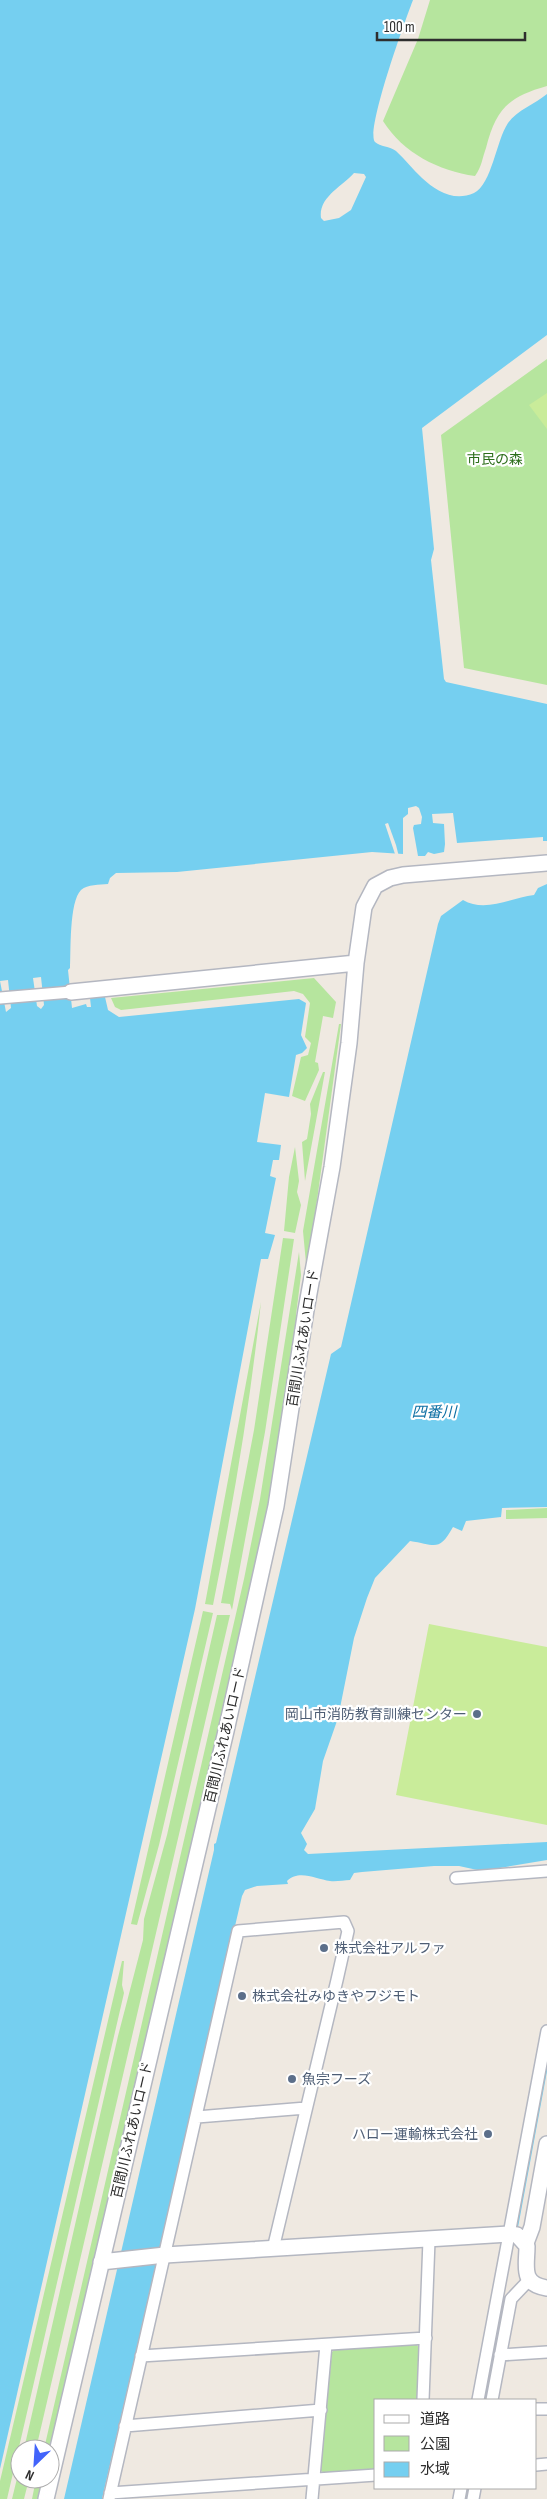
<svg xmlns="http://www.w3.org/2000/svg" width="547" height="2499" font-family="'Sofia Sans Condensed','Noto Sans JP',sans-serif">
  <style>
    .green { fill: #b6e59e }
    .pitch { fill: #c9ec9a }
    .water { fill: #75cff0; fill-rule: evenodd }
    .pier { fill: #efe9e1 }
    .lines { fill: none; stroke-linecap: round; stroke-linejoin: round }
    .stream { stroke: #75cff0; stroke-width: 3 }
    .minor-casing { stroke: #b4b7c1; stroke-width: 14 }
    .tertiary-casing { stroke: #b4b7c1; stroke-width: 18 }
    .minor { stroke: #fff; stroke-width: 11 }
    .tertiary { stroke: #fff; stroke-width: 15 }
    .service-dot { fill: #5c6f8a; stroke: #fff; stroke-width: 2 }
    .labels { text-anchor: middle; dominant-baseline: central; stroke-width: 4.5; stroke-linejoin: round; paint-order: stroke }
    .park-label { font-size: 14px; fill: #2c6e1b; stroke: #fff }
    .street-label { font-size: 14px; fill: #2e2e2e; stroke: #fff }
    .service-label { font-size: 14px; fill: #4e5e75; stroke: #fff; text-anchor: start }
    .water-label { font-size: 15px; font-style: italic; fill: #0d6fa3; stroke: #fff }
  </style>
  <rect width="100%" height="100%" fill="#efe9e1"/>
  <path class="green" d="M430,0H547V86C508,97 496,109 486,148C482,159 482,166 475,176C439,171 403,153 383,121L418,39Z
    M547,359V685L464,668L441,435Z
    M314,978L336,1002L333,1018L323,1016L315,1062L318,1063L319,1070L305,1101L292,1096L301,1057L308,1055L311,1043L305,1037L310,1003L303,994L294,991L121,1010L115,1007L111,998Z
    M339,1024H341L307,1274L303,1231Z
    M323,1072H325L305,1181L302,1142L307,1139L311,1114L310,1104Z
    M295,1147L299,1181L297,1192L301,1205L295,1233L284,1231L289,1177Z
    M283,1238L294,1239L265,1432L232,1610L230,1604L221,1603L254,1430Z
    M299,1252L301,1275L296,1315L299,1316L264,1550L50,2465V2449H44L244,1579L260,1499Z
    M261,1302C250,1405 233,1505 213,1605L205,1604Z
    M547,1508V1518L506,1519V1510Z
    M203,1611L213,1613L159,1845L137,1925L131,1924Z
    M217,1615H230L36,2449H24L118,2036L143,1940L144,1919L167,1835Z
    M122,1961H124L122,1985L124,1993L7,2499H0V2481Z
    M415,2344L420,2348L419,2400H376V2471L325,2474L320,2470L332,2352L335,2349Z
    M20,2466V2479H29L24,2499H12Z
    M36,2479H47L42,2499H32Z"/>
  <path class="pitch" d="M547,393V429L529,405Z
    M429,1624L547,1647V1825L396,1795Z"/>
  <path class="water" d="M0,0H413C406,18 365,131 375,142C380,147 390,146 396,151C405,159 413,170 422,178C436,191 454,202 474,193C492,184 496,141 508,123C517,110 535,104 547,94V335L422,428L434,549L431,560L444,679L446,682L547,704V841H543V837L457,843L453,813L432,814L433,823L444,824L445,844L444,852L434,854L428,852L425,856H418L413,828L414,825L421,824L422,817L419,808L416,806L408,808V814L403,818V854L372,852L177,872L116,873L110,878L108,884C99,885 88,884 81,890C69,902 71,951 70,968L68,970L72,1008L86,1004L87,1007H91L90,998L105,997L108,1010L119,1017L299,999L306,1003L301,1035L307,1048L302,1053L296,1055L289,1097L265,1093L257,1142L281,1145L279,1160H273L270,1176L276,1178L265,1233L275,1235L268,1259H261L195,1609L0,2469ZM354,173L364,174L366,177L351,210L339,218L324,221L321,218C318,197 343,186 354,173ZM41,977L44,1005L41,1009L37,1006L33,978ZM8,980L11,1008L6,1012L0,981Z
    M547,884V1507L502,1508L501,1517L466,1521L462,1531L453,1527C439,1552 436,1545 410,1541L375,1578L367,1598L354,1638L338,1718L323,1761L315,1809L301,1833L307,1844L304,1850L308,1854L547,1842V1860L482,1871L459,1866H434L362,1872L354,1873L350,1880C344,1880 336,1882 330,1881C316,1879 299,1869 287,1881L288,1884L257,1886L245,1890L242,1896L102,2499H64L214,1850V1844L216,1843L331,1354L341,1347L438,924L441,916L463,900C485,913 511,898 534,895L538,888Z"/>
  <path class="pier" d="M388,823L396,845L399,857H396L385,824Z"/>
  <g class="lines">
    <path class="stream" d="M516,2230L547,2063
      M465,2499L467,2488"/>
    <defs>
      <path id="minor" d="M0,998L71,992
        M456,1878L547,1871
        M197,2117L306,2108
        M500,2355L547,2352
        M141,2356L426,2338
        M423,2400L429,2240
        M478,2400L547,2031
        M492,2400L511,2299L530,2279
        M536,2409H547
        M125,2426L321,2410
        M536,2465L547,2464
        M110,2493L376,2475
        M109,2499L238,1931L344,1922L348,1931L337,1980L273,2249
        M312,2499L326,2345
        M459,2499L461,2488
        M473,2499L475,2488"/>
      <path id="tertiary" d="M71,992L356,963
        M526,2243L532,2227L547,2144
        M101,2262L165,2255L509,2234L517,2235L527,2246C527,2266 520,2284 547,2288
        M46,2499L226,1731L276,1506L306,1310L332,1167L349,1043L356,963L364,907L375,886L390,878L403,875L547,863"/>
    </defs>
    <use href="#minor" class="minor-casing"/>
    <use href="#tertiary" class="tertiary-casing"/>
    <use href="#minor" class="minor"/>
    <use href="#tertiary" class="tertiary"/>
  </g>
  <g class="service-dot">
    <circle cx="477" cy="1714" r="5"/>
    <circle cx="324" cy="1948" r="5"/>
    <circle cx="242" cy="1996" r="5"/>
    <circle cx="292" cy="2079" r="5"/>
    <circle cx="488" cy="2134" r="5"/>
  </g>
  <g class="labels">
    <g class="park-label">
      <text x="495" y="459">市民の森</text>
    </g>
    <g class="street-label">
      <text transform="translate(303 1338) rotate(-81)">百間川ふれあいロード</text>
      <text transform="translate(225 1735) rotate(-77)">百間川ふれあいロード</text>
      <text transform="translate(132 2130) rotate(-77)">百間川ふれあいロード</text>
    </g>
    <g class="service-label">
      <text x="467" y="1714" text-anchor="end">岡山市消防教育訓練センター</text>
      <text x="334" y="1948">株式会社アルファ</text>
      <text x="252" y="1996">株式会社みゆきやフジモト</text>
      <text x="302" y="2079">魚宗フーズ</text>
      <text x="478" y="2134" text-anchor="end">ハロー運輸株式会社</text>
    </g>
    <g class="water-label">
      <text x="434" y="1412">四番川</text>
    </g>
  </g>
  <rect x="374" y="2399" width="162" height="90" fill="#ffffff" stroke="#ababab"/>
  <rect x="384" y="2415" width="25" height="8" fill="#ffffff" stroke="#ababab"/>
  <text x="420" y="2424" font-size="15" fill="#2e2e2e">道路</text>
  <rect x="384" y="2436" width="25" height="15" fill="#b6e59e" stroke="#ababab"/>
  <text x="420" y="2449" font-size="15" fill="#2e2e2e">公園</text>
  <rect x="384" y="2462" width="25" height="15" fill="#75cff0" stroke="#ababab"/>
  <text x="420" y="2474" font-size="15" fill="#2e2e2e">水域</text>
  <g transform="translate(35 2464) rotate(205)"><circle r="24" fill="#ffffff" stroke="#ababab"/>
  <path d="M0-4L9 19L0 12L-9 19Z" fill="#4264fb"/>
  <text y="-8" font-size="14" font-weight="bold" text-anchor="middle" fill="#2e2e2e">N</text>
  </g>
  <path d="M377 32v8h148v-8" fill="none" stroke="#2e2e2e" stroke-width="2.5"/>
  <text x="384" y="32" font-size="15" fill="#2e2e2e" stroke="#ffffff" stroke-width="4" paint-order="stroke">100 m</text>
</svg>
